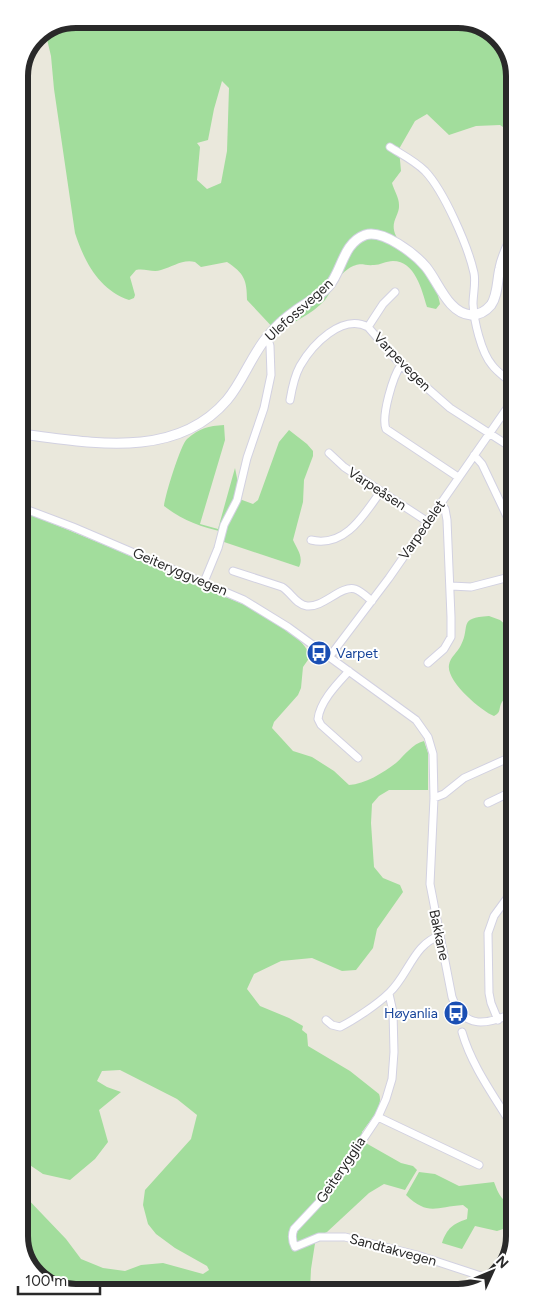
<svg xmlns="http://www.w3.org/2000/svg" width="533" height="1311" font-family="Figtree,sans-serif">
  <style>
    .green { fill: #a2dd9c; fill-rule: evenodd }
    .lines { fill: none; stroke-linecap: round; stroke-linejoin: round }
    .minor-casing { stroke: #d2d1e1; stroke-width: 9 }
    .tertiary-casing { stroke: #d2d1e1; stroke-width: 11 }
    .minor { stroke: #fff; stroke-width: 7 }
    .tertiary { stroke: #fff; stroke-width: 9 }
    .labels { text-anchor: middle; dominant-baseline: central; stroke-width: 4; stroke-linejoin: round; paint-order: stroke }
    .street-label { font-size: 14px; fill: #292929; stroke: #fff }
    .transit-label { font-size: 14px; fill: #164399; stroke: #fff; text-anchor: start }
    .rim { fill: none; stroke: #292929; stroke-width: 6 }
  </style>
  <rect width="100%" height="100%" fill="#eae8dc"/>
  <path class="green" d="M75,19H462L492,31L511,57L512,133L500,125L476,126L449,135L427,114L415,121L399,149L401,171L392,183C394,190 399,198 399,205C400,215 389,222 396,236C409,262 435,272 440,304L436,309L427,307C422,290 415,261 393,261C386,261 380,265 374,265C362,266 361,261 348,269C338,275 332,291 325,300C311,315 294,322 276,331L247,300C247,280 244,273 227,262L201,267L195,262C182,259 173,267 161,270C153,273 145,268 136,270L130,277L135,295L134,298L129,300C99,290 84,261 75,233L54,89L51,56L45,31ZM222,81L229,88L227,151L221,183L207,189L197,180L200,147L197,143L208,140L214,109Z
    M224,425L225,440L200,524L218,529L235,468L238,483L234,497L253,504L258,500L279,442L289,430L307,444L313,451V456L304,480L303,502L293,540C297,549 304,557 299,567L224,542L223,532C201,527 182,520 164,506C165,495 181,444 187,439C200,428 208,426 224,425Z
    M20,511C78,533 136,558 193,584C212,593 234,599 253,609C270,618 306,638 310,657L303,667L301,688L298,695L274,722L272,728L293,751L312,757L334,771L349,785C365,784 383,773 396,763C405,755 412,744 424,741L428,753V790H389L379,796L372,804L371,823L374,867L383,878L400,885L403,892L377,929L373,948L356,970L342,971L312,958L281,961L254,974L247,989L260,1006L289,1018L303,1026L302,1030L307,1034L308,1046L350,1071L379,1094C384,1106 369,1122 362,1132L364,1142L401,1163L413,1166L417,1170L405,1190L384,1184L369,1193L327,1232L316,1237L311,1269L310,1290L71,1292L41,1280L22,1254V1193L66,1239L81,1259L103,1268L125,1271L141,1265L163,1263L203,1274L209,1270L207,1266L175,1248L156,1234L148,1224L143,1205L145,1190L191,1139L197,1115L177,1099L120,1070L102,1071L97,1081L107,1087L121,1092L99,1110L108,1142L95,1159L70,1180L43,1174L21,1159Z
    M489,616L500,620L513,631V692C509,695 505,697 502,702C498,708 502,712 494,716C481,711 446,681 449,665C450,657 458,652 461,645C471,626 457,618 489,616Z
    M419,1172L435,1174L459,1186L494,1182C499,1195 501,1201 514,1205L512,1226L497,1231L475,1226L462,1249L442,1243C447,1228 453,1224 467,1219L468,1209L463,1205C435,1207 428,1216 406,1195Z"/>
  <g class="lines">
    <defs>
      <path id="minor" d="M390,147C401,154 415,161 425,171C444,191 468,246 474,273C476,283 473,294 473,304C474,321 481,352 492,365C497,372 505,377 512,383
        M368,327L383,304L395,292
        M401,365C393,376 381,416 386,429L458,477
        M290,400C292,388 294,377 300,366C312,345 342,313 368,327L401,365L450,408L512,448
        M329,453L344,467L428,522
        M474,455L482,464L513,529
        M20,507L73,527L244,600L288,627L416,720L428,737L433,754L434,798L430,884L452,997C464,1031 488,1024 514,1013
        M311,540C345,548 364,515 381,491
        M233,571L282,587C291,592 295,604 307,606C323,608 341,585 355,589C361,591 367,597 372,601
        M204,582L218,548L224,525L237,500L247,458L264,408L271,375L270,346L267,336
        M451,586L471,587L513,576
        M330,656L389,578L512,401
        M428,663L444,649L451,637V617L447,520L445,509L440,503
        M349,671C338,683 320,701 318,719L321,725L358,758
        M434,798L444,794L464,778L513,756
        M488,803L513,791
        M389,994L393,1012L394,1052L392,1079L386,1099L378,1117L325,1196L294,1229C291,1236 292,1241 295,1247L319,1237H345L417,1255L490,1279
        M326,1020L332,1025L340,1027C354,1020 378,1004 389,993C408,976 414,943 440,936
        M498,1020L491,1003L489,993L488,933L494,916L513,890
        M462,1032C472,1067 495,1097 514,1129
        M378,1117L479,1165"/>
      <path id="tertiary" d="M20,434C89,442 175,461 227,400C243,381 251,356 267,337C275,327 285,318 295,311C306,303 319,297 329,286C342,271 343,243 365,235C383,229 415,254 426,267C439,283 448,313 471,315C479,315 486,311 491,305C498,295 497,280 500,268C502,257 507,247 512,237"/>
    </defs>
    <use href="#minor" class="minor-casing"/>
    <use href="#tertiary" class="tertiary-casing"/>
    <use href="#minor" class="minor"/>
    <use href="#tertiary" class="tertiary"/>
  </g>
  <defs>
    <symbol id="bus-disc" viewBox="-11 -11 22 22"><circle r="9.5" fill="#1a4fb4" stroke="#fff"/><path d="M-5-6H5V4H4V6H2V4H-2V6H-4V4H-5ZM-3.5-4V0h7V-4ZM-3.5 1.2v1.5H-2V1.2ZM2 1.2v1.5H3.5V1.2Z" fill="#fff"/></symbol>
  </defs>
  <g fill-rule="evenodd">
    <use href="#bus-disc" x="305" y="639" width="28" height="28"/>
    <use href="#bus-disc" x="442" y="999" width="28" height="28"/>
  </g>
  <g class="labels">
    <g class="street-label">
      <text transform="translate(299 310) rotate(-42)">Ulefossvegen</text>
      <text transform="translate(402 362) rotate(46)">Varpevegen</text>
      <text transform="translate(377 489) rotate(33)">Varpeåsen</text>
      <text transform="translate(422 530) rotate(-55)">Varpedelet</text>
      <text transform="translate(180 572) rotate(23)">Geiteryggvegen</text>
      <text transform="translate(439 935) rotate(78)">Bakkane</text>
      <text transform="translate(341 1170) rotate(-56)">Geiterygglia</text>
      <text transform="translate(393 1250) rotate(15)">Sandtakvegen</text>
    </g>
    <g class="transit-label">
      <text x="336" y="653">Varpet</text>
      <text x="438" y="1013" text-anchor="end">Høyanlia</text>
    </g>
  </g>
  <path d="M0 0H533V1311H0ZM76 28H458A48 48 0 0 1 506 76V1236A48 48 0 0 1 458 1284H76A48 48 0 0 1 28 1236V76A48 48 0 0 1 76 28Z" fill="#fff" fill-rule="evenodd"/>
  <path class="rim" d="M76 28H458A48 48 0 0 1 506 76V1236A48 48 0 0 1 458 1284H76A48 48 0 0 1 28 1236V76A48 48 0 0 1 76 28Z"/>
  <g transform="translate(493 1271) rotate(46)" stroke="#ffffff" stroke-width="4" paint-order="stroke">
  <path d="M0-4L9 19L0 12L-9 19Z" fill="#292929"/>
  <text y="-8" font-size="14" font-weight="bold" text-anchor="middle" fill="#292929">N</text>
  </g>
  <path d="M18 1286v8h82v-8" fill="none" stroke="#292929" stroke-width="2.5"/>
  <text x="25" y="1286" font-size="15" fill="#292929" stroke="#ffffff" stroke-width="4" paint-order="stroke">100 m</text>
</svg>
